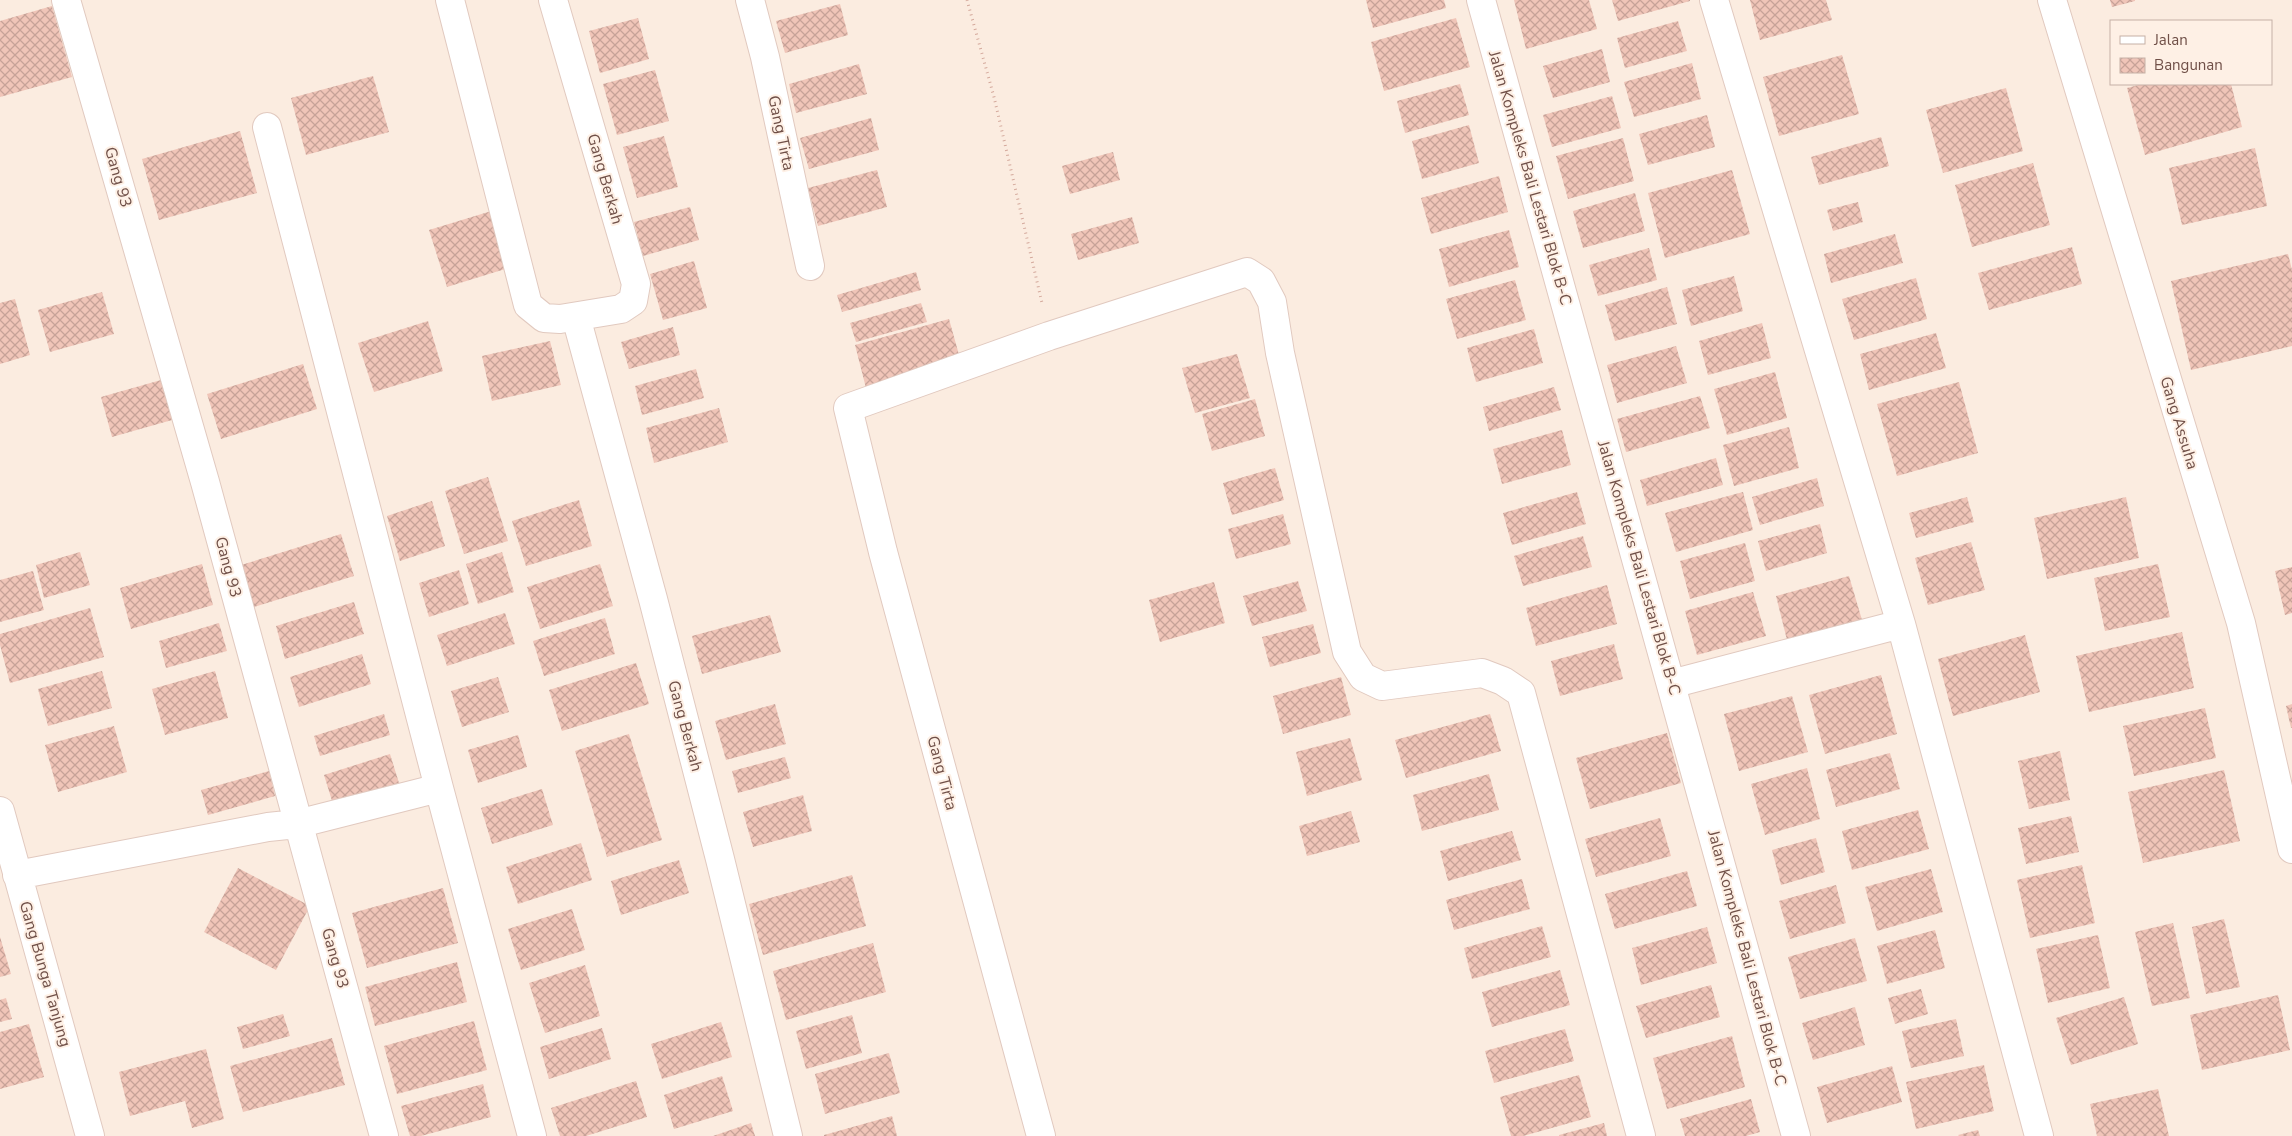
<svg xmlns="http://www.w3.org/2000/svg" width="2292" height="1136" font-family="'Nunito Sans',sans-serif">
  <style>
    .building { fill: url(#building-cross-hatch) }
    .lines { fill: none; stroke-linecap: round; stroke-linejoin: round }
    .minor-casing { stroke: #e1c9bf; stroke-width: 30 }
    .path { stroke: #d4a99c; stroke-width: 3; stroke-dasharray: 1 4; stroke-linecap: butt }
    .minor { stroke: #fff; stroke-width: 28 }
    .labels { text-anchor: middle; dominant-baseline: central; stroke-width: 4; stroke-linejoin: round; paint-order: stroke }
    .street-label { font-size: 16px; fill: #705048; stroke: #fef0e5 }
  </style>
  <defs>
    <pattern id="building-cross-hatch" width="8" height="8" patternUnits="userSpaceOnUse" patternTransform="scale(1.25)"><rect width="8" height="8" fill="#f0c5b8"/><path d="M0 0l8 8M0 8l8-8" fill="none" stroke="#c7a298"/></pattern>
  </defs>
  <rect width="100%" height="100%" fill="#fbece0"/>
  <path class="building" d="M1366,0H1444L1446,8L1373,28Z
    M1514,0H1589L1597,29L1526,49Z
    M1612,0H1690V1L1618,21Z
    M1750,0H1826L1832,20L1760,40Z
    M2110,0H2135V1L2112,7Z
    M840,4L848,35L785,53L776,21Z
    M52,6L72,77L0,97V21Z
    M638,18L649,59L600,73L589,31Z
    M1456,18L1470,67L1384,91L1371,42Z
    M1678,21L1687,51L1625,68L1617,38Z
    M1602,49L1610,82L1553,98L1543,66Z
    M1842,55L1859,114L1779,136L1763,77Z
    M1692,63L1701,99L1634,117L1624,82Z
    M859,64L867,94L796,113L789,84Z
    M655,70L669,121L617,135L603,84Z
    M373,76L389,132L306,155L291,98Z
    M1460,84L1469,115L1405,133L1397,101Z
    M2142,84H2231L2242,127L2145,155L2127,88Z
    M2006,88L2023,151L1943,173L1926,110Z
    M1612,96L1621,128L1552,147L1543,115Z
    M1707,115L1715,147L1648,165L1639,134Z
    M871,118L879,150L809,169L800,138Z
    M1469,125L1479,163L1422,179L1412,141Z
    M240,131L257,193L159,220L142,159Z
    M664,136L678,187L637,198L623,147Z
    M1881,137L1889,166L1819,185L1811,157Z
    M1623,138L1634,181L1568,199L1556,156Z
    M2255,148L2267,206L2182,225L2169,168Z
    M1113,152L1120,180L1070,194L1062,166Z
    M2033,163L2050,225L1972,247L1955,185Z
    M877,170L887,207L818,226L808,188Z
    M1732,170L1750,234L1665,258L1648,193Z
    M1499,176L1508,212L1431,234L1421,198Z
    M1635,193L1645,231L1583,248L1573,211Z
    M1858,202L1863,222L1833,231L1827,210Z
    M690,207L699,240L643,256L634,222Z
    M498,209L515,266L447,287L429,230Z
    M1132,217L1139,243L1078,260L1071,234Z
    M1509,230L1519,267L1449,287L1439,249Z
    M1895,234L1903,263L1831,283L1824,254Z
    M2072,247L2082,284L1989,310L1978,273Z
    M1649,248L1657,280L1598,296L1589,265Z
    M2288,254L2292,270V346L2191,370L2171,281Z
    M694,261L707,308L663,320L650,274Z
    M916,272L921,290L842,312L837,295Z
    M1734,276L1743,311L1691,326L1682,290Z
    M1916,278L1927,319L1854,340L1842,299Z
    M1515,280L1526,320L1457,339L1446,299Z
    M1667,287L1677,324L1615,341L1605,305Z
    M102,292L114,334L50,352L38,310Z
    M15,299L30,355L0,364V303Z
    M921,303L927,322L856,342L850,323Z
    M949,319L961,362L866,388L855,345Z
    M428,321L443,371L374,392L358,343Z
    M1762,323L1771,358L1708,375L1699,341Z
    M673,327L680,355L629,369L621,342Z
    M1534,329L1543,363L1476,382L1467,348Z
    M1936,333L1946,368L1869,390L1860,354Z
    M550,341L561,385L492,401L482,356Z
    M1676,346L1687,383L1617,403L1607,365Z
    M1237,354L1250,398L1195,413L1182,368Z
    M303,364L317,409L221,439L207,394Z
    M696,369L704,398L642,415L635,386Z
    M1775,372L1787,418L1727,435L1714,389Z
    M161,380L172,420L112,437L101,397Z
    M1959,382L1978,453L1897,476L1877,404Z
    M1554,387L1561,410L1489,431L1483,407Z
    M1700,396L1710,428L1626,452L1617,419Z
    M1255,399L1265,436L1212,451L1202,414Z
    M719,408L728,442L654,463L646,428Z
    M1789,427L1799,468L1734,486L1723,445Z
    M1562,430L1571,465L1502,484L1493,449Z
    M1716,458L1723,485L1647,506L1640,480Z
    M1275,468L1284,500L1232,515L1223,483Z
    M488,477L508,541L464,554L445,491Z
    M1817,478L1824,506L1760,525L1752,497Z
    M1577,492L1586,524L1512,545L1503,513Z
    M1743,492L1753,530L1676,552L1665,513Z
    M1967,497L1974,522L1916,538L1909,513Z
    M2126,497L2139,558L2047,579L2034,518Z
    M579,500L592,546L526,566L512,521Z
    M432,501L445,546L400,561L387,516Z
    M1283,514L1291,544L1236,559L1228,529Z
    M1820,524L1827,553L1766,571L1758,541Z
    M341,534L354,576L251,608L238,566Z
    M1583,536L1592,567L1523,586L1514,556Z
    M1971,542L1985,590L1928,605L1915,558Z
    M1745,543L1755,581L1690,599L1680,561Z
    M80,552L90,585L44,598L36,565Z
    M502,552L514,592L478,604L466,564Z
    M202,564L213,605L131,629L120,588Z
    M600,564L613,606L540,629L527,587Z
    M2158,564L2170,617L2105,631L2094,578Z
    M2292,567V613L2285,615L2275,571Z
    M459,570L469,604L429,617L419,583Z
    M33,571L44,610L0,622V580Z
    M1849,576L1862,620L1787,640L1776,596Z
    M1298,581L1307,611L1252,626L1243,596Z
    M1214,582L1225,623L1160,642L1149,600Z
    M1607,585L1617,624L1536,646L1526,608Z
    M1753,592L1766,636L1697,655L1685,611Z
    M354,602L364,634L285,659L276,626Z
    M90,608L104,657L10,683L0,645V634Z
    M505,613L515,644L447,666L437,635Z
    M770,615L781,652L702,674L692,636Z
    M605,618L615,654L544,676L533,641Z
    M219,623L227,651L166,668L159,641Z
    M1313,624L1321,653L1270,667L1262,637Z
    M2182,632L2194,688L2089,712L2076,656Z
    M2025,635L2040,692L1953,716L1938,659Z
    M1614,644L1623,679L1560,696L1551,661Z
    M362,654L371,684L299,707L290,677Z
    M636,663L649,704L562,731L549,690Z
    M102,671L112,708L48,726L38,689Z
    M215,671L228,718L165,735L152,689Z
    M1881,675L1897,734L1825,754L1809,695Z
    M498,677L509,712L462,727L451,691Z
    M1341,677L1351,715L1283,734L1273,696Z
    M1792,696L1808,752L1739,771L1724,714Z
    M775,704L786,744L726,760L715,721Z
    M2292,704V728H2291L2286,706Z
    M2205,708L2216,758L2134,776L2123,726Z
    M384,714L390,735L320,756L314,736Z
    M1490,714L1501,751L1406,778L1395,740Z
    M114,726L127,772L58,792L45,745Z
    M1667,733L1681,783L1590,809L1576,758Z
    M629,734L662,840L607,857L575,751Z
    M518,735L527,767L478,783L468,750Z
    M1350,738L1362,780L1307,796L1296,752Z
    M2060,751L2070,800L2029,809L2018,761Z
    M1890,753L1900,789L1836,807L1826,770Z
    M390,754L399,783L333,804L324,775Z
    M785,757L791,778L738,793L732,771Z
    M1807,768L1820,819L1765,835L1751,784Z
    M2224,770L2240,841L2143,863L2128,792Z
    M269,771L275,796L208,815L201,790Z
    M1489,774L1499,810L1422,831L1413,795Z
    M542,789L553,825L492,844L481,808Z
    M803,795L812,831L753,847L743,812Z
    M1918,810L1929,849L1852,870L1842,831Z
    M1351,811L1360,842L1307,856L1299,826Z
    M2071,816L2079,852L2026,864L2018,828Z
    M1660,818L1671,856L1596,877L1585,839Z
    M1512,831L1521,860L1448,881L1440,851Z
    M1816,838L1825,872L1781,885L1772,850Z
    M581,843L592,880L518,904L506,867Z
    M679,860L689,893L621,915L611,881Z
    M2082,865L2095,923L2030,938L2017,880Z
    M238,868L310,906L276,970L204,932Z
    M1931,869L1943,912L1877,931L1865,887Z
    M1687,871L1697,906L1615,929L1605,894Z
    M852,875L866,926L763,955L749,904Z
    M1522,879L1530,909L1454,930L1446,900Z
    M1836,885L1846,923L1790,939L1779,901Z
    M443,888L458,943L367,968L352,913Z
    M572,909L585,950L521,970L508,929Z
    M2224,919L2240,987L2206,994L2192,927Z
    M2173,923L2190,998L2152,1006L2135,932Z
    M1542,926L1551,957L1472,979L1464,948Z
    M1707,927L1717,963L1641,985L1632,948Z
    M1935,930L1945,968L1887,984L1877,946Z
    M2098,935L2110,988L2048,1003L2036,949Z
    M0,937L11,974L0,977Z
    M1855,938L1867,981L1800,999L1788,957Z
    M873,943L886,992L786,1020L773,971Z
    M457,962L467,1002L375,1026L365,987Z
    M585,965L600,1016L545,1033L529,983Z
    M1560,970L1570,1005L1492,1027L1482,992Z
    M1711,985L1720,1017L1646,1038L1636,1006Z
    M1921,989L1928,1014L1895,1024L1888,998Z
    M2278,995L2290,1050L2202,1070L2190,1015Z
    M2124,997L2138,1044L2071,1065L2056,1018Z
    M6,998L12,1019L0,1022V1000Z
    M1855,1007L1865,1045L1813,1060L1802,1023Z
    M283,1014L290,1036L243,1049L237,1027Z
    M852,1015L862,1053L806,1069L796,1031Z
    M1956,1019L1964,1056L1911,1068L1902,1031Z
    M474,1021L487,1070L397,1094L384,1046Z
    M721,1022L732,1057L662,1079L651,1044Z
    M29,1024L44,1077L0,1089V1032Z
    M602,1028L611,1059L549,1079L540,1047Z
    M1565,1029L1574,1061L1494,1083L1485,1051Z
    M1732,1036L1745,1087L1667,1109L1653,1058Z
    M332,1038L345,1085L243,1112L230,1066Z
    M206,1049L224,1119L192,1128L185,1101L130,1116L119,1072Z
    M889,1053L900,1093L825,1114L815,1074Z
    M1984,1065L1994,1111L1916,1129L1906,1082Z
    M1892,1066L1902,1102L1827,1123L1817,1087Z
    M1579,1075L1591,1117L1523,1136H1511L1500,1097Z
    M722,1076L733,1111L674,1129L664,1095Z
    M636,1081L647,1117L586,1136H560L551,1108Z
    M483,1084L491,1117L421,1136H410L401,1106Z
    M2158,1089L2169,1136H2097L2090,1104Z
    M1751,1099L1760,1132L1746,1136H1685L1680,1119Z
    M892,1116L897,1136H824V1135Z
    M751,1123L755,1136H713Z
    M1604,1123L1607,1136H1559V1135Z
    M1978,1130L1980,1136H1959L1958,1135Z"/>
  <g class="lines">
    <defs>
      <path id="minor" d="M66,0L205,482L384,1136
        M450,0L528,305L544,318L560,319L621,309L633,301L636,284L553,0
        M750,0L765,57L810,266
        M1481,0L1796,1136
        M1714,0L1901,624L2039,1136
        M2052,0L2241,623L2292,849
        M267,127L439,788L532,1136
        M576,317L653,599L720,859L788,1136
        M1671,684L1901,624
        M0,811L90,1136
        M17,875L268,827L297,824L439,788
        M1041,1136L883,552L848,408L1049,336L1247,272L1261,281L1272,302L1280,353L1347,652L1363,677L1382,686L1482,673L1503,681L1521,693L1641,1136"/>
    </defs>
    <use href="#minor" class="minor-casing"/>
    <path class="path" d="M967,0L994,97L1042,303"/>
    <use href="#minor" class="minor"/>
  </g>
  <g class="labels">
    <g class="street-label">
      <text transform="translate(781 133) rotate(78)">Gang Tirta</text>
      <text transform="translate(118 177) rotate(74)">Gang 93</text>
      <text transform="translate(1530 178) rotate(74)">Jalan Kompleks Bali Lestari Blok B-C</text>
      <text transform="translate(605 179) rotate(74)">Gang Berkah</text>
      <text transform="translate(2179 423) rotate(73)">Gang Assuha</text>
      <text transform="translate(228 567) rotate(75)">Gang 93</text>
      <text transform="translate(1639 568) rotate(74)">Jalan Kompleks Bali Lestari Blok B-C</text>
      <text transform="translate(685 726) rotate(75)">Gang Berkah</text>
      <text transform="translate(942 773) rotate(75)">Gang Tirta</text>
      <text transform="translate(335 958) rotate(74)">Gang 93</text>
      <text transform="translate(1747 958) rotate(75)">Jalan Kompleks Bali Lestari Blok B-C</text>
      <text transform="translate(45 974) rotate(74)">Gang Bunga Tanjung</text>
    </g>
  </g>
  <rect x="2110" y="20" width="162" height="65" fill="#fef0e5" stroke="#c5b0a6"/>
  <rect x="2120" y="36" width="25" height="8" fill="#ffffff" stroke="#c5b0a6"/>
  <text x="2154" y="45" font-size="15" fill="#705048">Jalan</text>
  <rect x="2120" y="58" width="25" height="15" fill="url(#building-cross-hatch)" stroke="#c5b0a6"/>
  <text x="2154" y="70" font-size="15" fill="#705048">Bangunan</text>
</svg>
